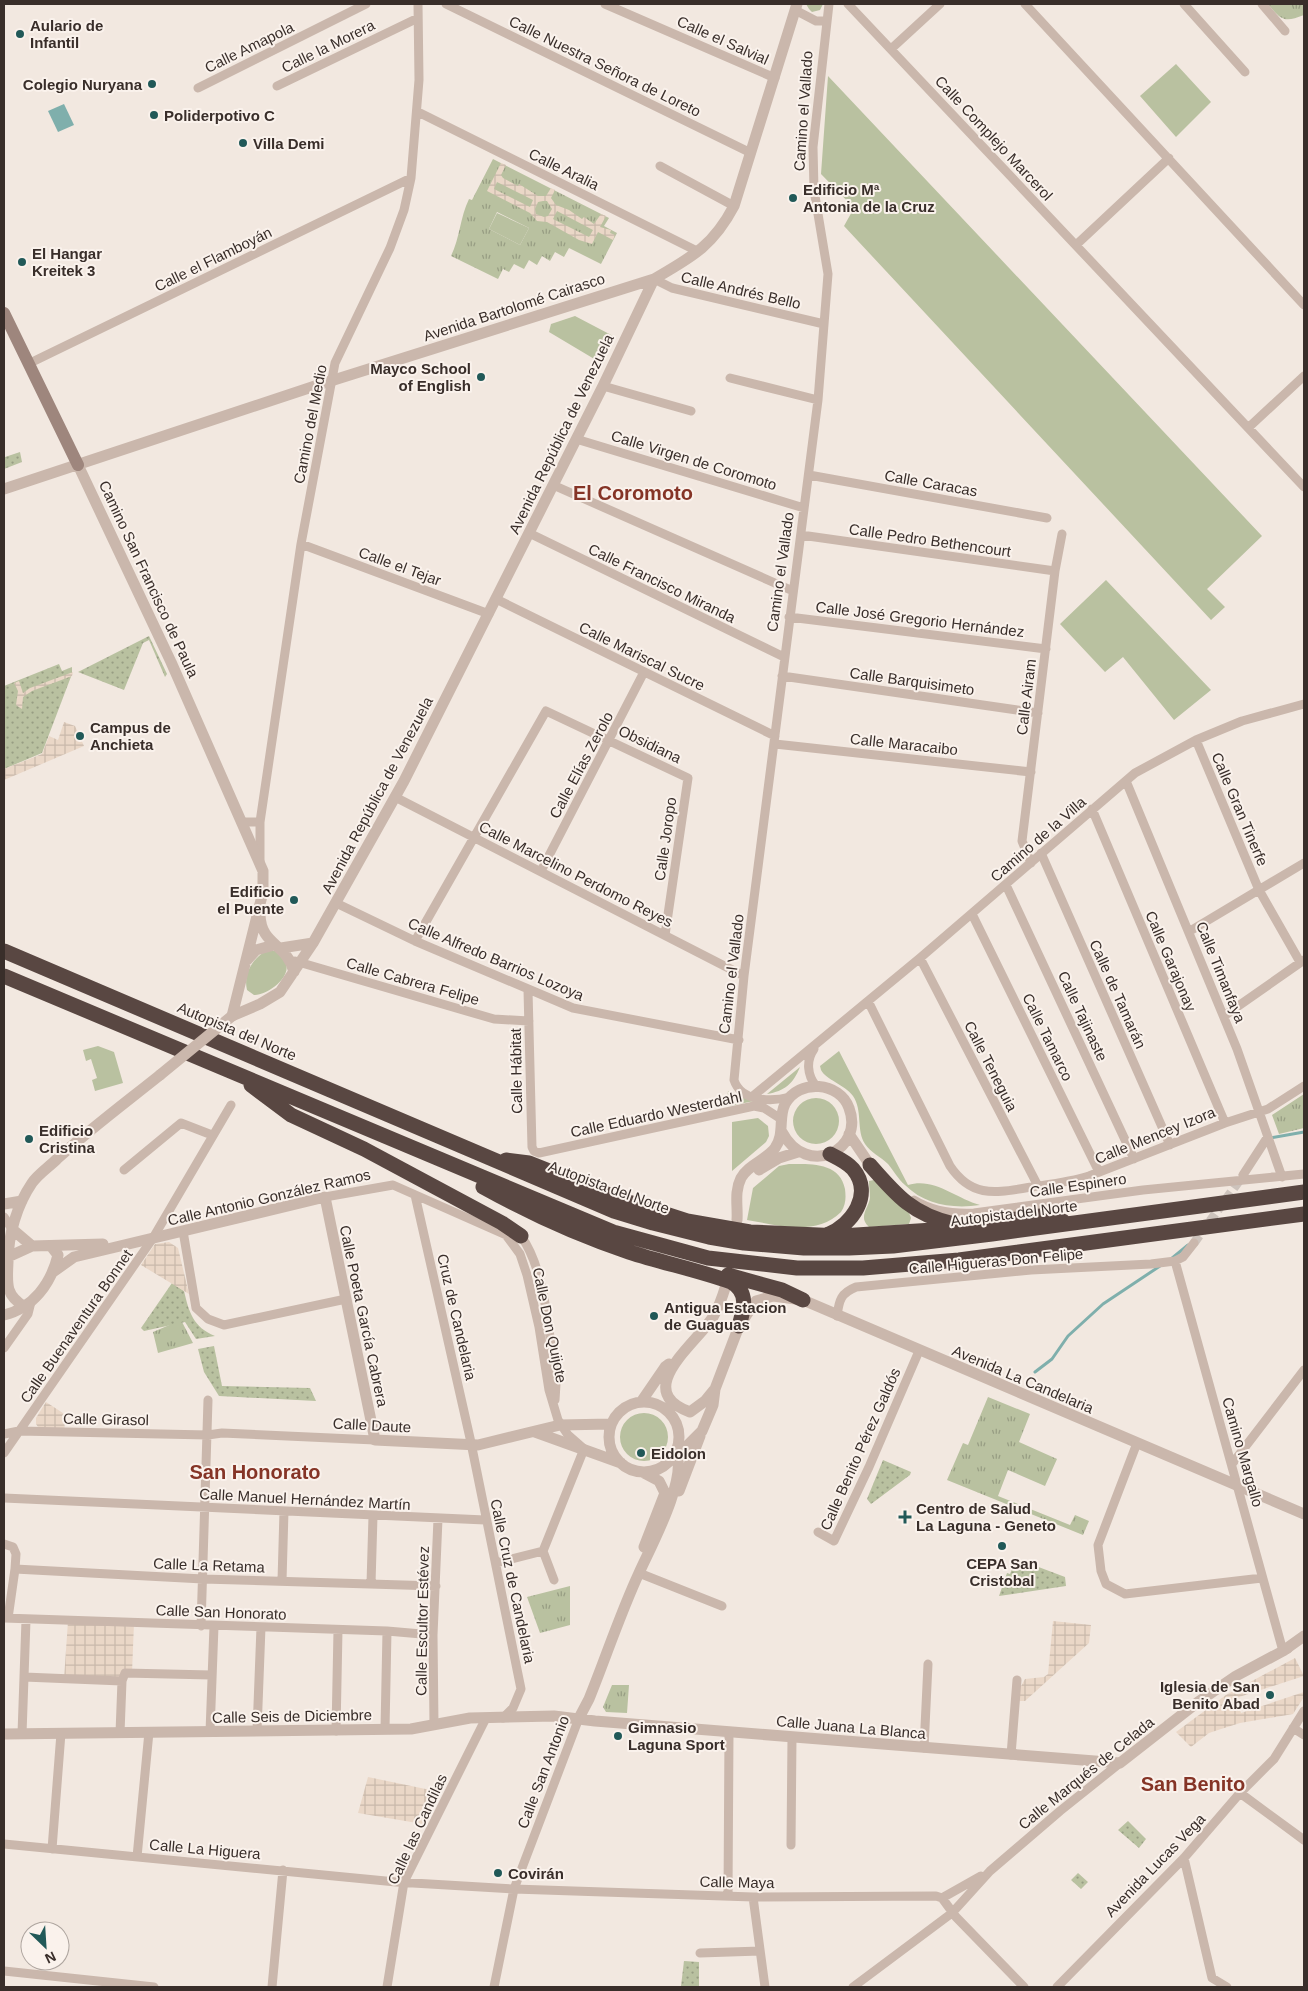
<svg xmlns="http://www.w3.org/2000/svg" width="1308" height="1991" font-family="Arial,sans-serif">
  <style>
    .grass { fill: #b9c1a0 }
    .park { fill: url(#park-tufts); fill-rule: evenodd }
    .garden { fill: url(#garden-dots) }
    .plaza { fill: url(#plaza-grid); fill-rule: evenodd }
    .water { fill: #7fafac }
    .lines { fill: none; stroke-linecap: round; stroke-linejoin: round }
    .stream { stroke: #7fafac; stroke-width: 3 }
    .minor-tunnel { stroke: #cdc3bc; stroke-width: 9; stroke-dasharray: 9 4.5; stroke-linecap: butt }
    .minor { stroke: #cab7ac; stroke-width: 9 }
    .tertiary { stroke: #cab7ac; stroke-width: 11 }
    .secondary { stroke: #9e867d; stroke-width: 12 }
    .motorway { stroke: #594742; stroke-width: 15 }
    .tertiary-bridge { stroke: #cab7ac; stroke-width: 11 }
    .poi-dot { fill: #215958; stroke: #faf2ec; stroke-width: 2 }
    .labels { text-anchor: middle; dominant-baseline: central; stroke-width: 4; stroke-linejoin: round; paint-order: stroke }
    .poi-label { font-size: 15px; font-weight: bold; fill: #392e2a; stroke: #faf2ec; text-anchor: start }
    .street-label { font-size: 15px; fill: #392e2a; stroke: #faf2ec }
    .district-label { font-size: 20px; font-weight: bold; fill: #853426; stroke: #faf2ec }
  </style>
  <defs>
    <pattern id="park-tufts" width="24" height="20" patternUnits="userSpaceOnUse" patternTransform="scale(1.25)"><rect width="24" height="20" fill="#b9c1a0"/><path d="M3 7l-1-3M5 7V3M7 7l1-3M15 17l-1-3M17 17v-4M19 17l1-3" fill="none" stroke="#979d83"/></pattern>
    <pattern id="garden-dots" width="8" height="8" patternUnits="userSpaceOnUse" patternTransform="scale(1.25)"><rect width="8" height="8" fill="#b9c1a0"/><path d="M2 2h.1M6 6h.1" fill="none" stroke="#979d83" stroke-width="1.8" stroke-linecap="round"/></pattern>
    <pattern id="plaza-grid" width="8" height="8" patternUnits="userSpaceOnUse" patternTransform="scale(1.25)"><rect width="8" height="8" fill="#ead7c7"/><path d="M0 4h8M4 0v8" fill="none" stroke="#c9b9ab"/></pattern>
  </defs>
  <rect width="100%" height="100%" fill="#f2e8e0"/>
  <path class="grass" d="M806,4H823L820,10L812,12L809,9Z
    M1176,64L1211,102L1176,137L1140,96Z
    M828,76L1262,536L1207,589L1225,607L1211,620L844,226L854,208L821,174Z
    M497,213L529,228L520,245L489,229Z
    M575,316L615,337L601,363L549,332L551,324Z
    M1106,580L1211,690L1174,720L1123,657L1105,672L1060,624Z
    M266,951H276C279,954 284,960 286,964C291,978 266,996 254,995L247,990C243,974 253,958 266,951Z
    M98,1046L114,1052L123,1083L95,1091L92,1080L97,1078L91,1059L86,1061L83,1050Z
    M839,1051L908,1185C934,1177 955,1198 980,1205C953,1209 925,1205 905,1185C898,1179 894,1171 888,1164C881,1157 870,1152 865,1144C856,1130 863,1111 853,1096C844,1084 826,1080 821,1070L820,1066Z
    M800,1067C793,1084 785,1091 767,1094Z
    M728,1091L754,1101L730,1106L731,1101H727Z
    M793 1121a23 23 0 1 1 46 0a23 23 0 1 1-46 0Z
    M758,1118L768,1126L769,1136L766,1142L732,1171V1122Z
    M789,1164C810,1164 840,1162 845,1189C846,1198 846,1204 841,1212C816,1237 778,1225 747,1220L753,1188L779,1166Z
    M874,1180L909,1213L911,1218L909,1224L869,1227C858,1217 868,1209 870,1198C870,1192 869,1187 869,1181Z
    M620 1437a24 24 0 1 1 48 0a24 24 0 1 1-48 0Z"/>
  <path class="park" d="M1268,4H1304V15C1284,23 1281,20 1268,4Z
    M493,159L609,218L604,226L617,233L601,264L569,248L564,257L555,252L550,261L542,256L537,265L529,260L524,269L514,264L509,272L503,269L498,279L451,256C460,238 460,217 469,199L472,200ZM497,212L529,228L520,245L489,229Z
    M1304,1094V1128L1279,1134L1272,1115Z
    M181,1320L193,1343L158,1353L153,1332Z
    M988,1397L1030,1414L1019,1442L1057,1459L1045,1486L1008,1470L998,1496L1070,1525L1075,1515L1089,1521L1083,1535L947,1480L963,1443L968,1445Z
    M570,1586V1625L540,1633L527,1597Z
    M612,1685H629L627,1713L606,1712L603,1707Z"/>
  <path class="garden" d="M20,452L22,462L4,469V454L5,457Z
    M149,636L167,674L165,677L149,640L143,643L124,690L78,672Z
    M59,664L62,671L72,667V674L42,753L4,769V686Z
    M172,1283L184,1291C189,1312 193,1327 215,1336L196,1339L185,1322L144,1331L141,1328Z
    M214,1346L222,1386L310,1388L316,1401L219,1396L204,1372L198,1349Z
    M883,1460L911,1472L910,1475L871,1504L867,1499Z
    M1020,1560L1065,1577L1066,1586L999,1596L1007,1573L1010,1574L1014,1564L1018,1566Z
    M1128,1821L1146,1839L1139,1848L1118,1830Z
    M1078,1873L1088,1882L1081,1889L1071,1880Z
    M684,1961L699,1962V1987L681,1986Z"/>
  <path class="plaza" d="M501,163L506,165L501,175L503,178L518,186L519,184L538,196H546L551,188L555,190L551,198L556,205L569,210L582,219L584,217L594,224L601,214L606,216L600,227L611,230L610,233L615,235L613,240L598,232L592,244L579,240L547,222L537,221L530,213L487,191ZM497,182L533,200L530,207L494,189ZM543,201H547L552,209L548,216L544,217L536,214L535,209L538,202ZM557,211L593,230L589,237L553,219Z
    M73,672L72,676L32,691L23,697L22,709L16,705L18,691L14,683L19,681L23,693L30,688Z
    M64,722L75,726L84,746L4,780V769L42,754L49,736L58,740Z
    M169,1242L178,1248L189,1294L141,1265L155,1244Z
    M46,1402L66,1415L64,1429L38,1427L36,1424V1418Z
    M68,1621L134,1623L132,1673L122,1681L64,1679Z
    M1053,1621L1091,1625L1089,1643L1025,1701H1019L1020,1688L1025,1679L1044,1677L1048,1674Z
    M1295,1658L1304,1676L1236,1698L1241,1713L1304,1692V1697L1293,1714L1240,1723L1218,1730L1209,1733L1191,1747L1176,1732L1226,1695Z
    M368,1777L440,1792L423,1824L358,1813Z"/>
  <path class="water" d="M64,104L74,125L58,132L48,111Z"/>
  <g class="lines">
    <path class="stream" d="M1270,1138L1304,1132
      M1171,1259L1188,1245
      M1035,1372L1052,1359L1068,1336L1103,1304L1160,1266"/>
    <path class="minor-tunnel" d="M1194,1243L1242,1177"/>
    <path class="minor" d="M446,4L751,153
      M605,4L775,78
      M848,4L1304,487
      M1025,4L1304,305
      M1184,4L1245,72
      M1262,4L1285,31
      M795,10L816,21H826
      M891,49L940,4
      M277,86L418,18
      M198,88L366,4
      M418,112L697,251
      M660,166L734,206
      M1076,245L1169,158
      M654,279L672,288L824,324
      M28,364L411,178
      M730,378L818,400
      M603,386L691,411
      M1248,428L1304,376
      M576,439L804,508
      M809,475L1047,518
      M553,485L793,591
      M529,533L784,657
      M801,535L1055,571
      M301,544L489,614
      M496,599L775,736
      M789,617L1046,649
      M782,676L1038,713
      M1196,740L1259,890L1300,962
      M775,744L1031,772
      M1126,781L1237,1049L1282,1177
      M395,797L744,976
      M1092,809L1225,1123
      M241,822H260
      M1041,853L1170,1145
      M260,861V822L301,544L335,363L390,248L404,210L411,178L419,80L418,4
      M1031,863L1022,841L1055,571L1062,534
      M541,871L644,672
      M1006,885L1134,1159
      M336,903L415,941L573,1008L739,1040
      M972,914L1099,1172
      M1190,931L1304,863
      M415,941L546,711L688,778L665,935
      M920,958L1038,1186
      M295,961L494,1019L529,1021
      M528,990L532,1147L534,1151L539,1153L754,1106L764,1108L781,1119
      M868,1001L950,1166C973,1200 998,1192 1032,1187C1052,1184 1070,1182 1089,1176L1225,1123L1268,1109L1304,1086
      M1224,1016L1304,960
      M814,1049C806,1060 807,1075 816,1086
      M753,1096L920,958L1135,773L1196,740L1242,721L1304,704
      M790,1097C772,1102 741,1102 734,1080L744,976L818,400L828,274L814,190L813,147L829,4
      M124,1170L181,1123L212,1135
      M1243,1175L1267,1138
      M415,1195L470,1438L521,1689L513,1708L503,1718
      M325,1197L393,1185L506,1235L520,1254L527,1275L539,1327L549,1390L558,1420L568,1435L584,1449L543,1551L554,1580
      M914,1200C932,1211 953,1214 974,1213L1143,1190L1304,1174
      M4,1217L12,1229
      M183,1231L196,1308L208,1319L224,1325L346,1299
      M521,1236C547,1272 549,1339 556,1384L555,1400
      M1175,1261L1283,1651L1288,1649
      M837,1316C839,1300 841,1293 856,1287L1031,1270L1151,1264L1175,1261L1183,1257L1194,1243
      M4,1348L28,1314L31,1302
      M4,1434L19,1431L208,1435L222,1433L375,1440
      M1137,1443L1098,1545L1101,1571L1106,1584L1125,1594L1262,1578
      M4,1453L153,1238L231,1105
      M1232,1464L1304,1370
      M4,1498L485,1520
      M818,1532L834,1541L869,1467L919,1351
      M4,1544L13,1547L16,1554L15,1569L203,1579L436,1586
      M496,1563L543,1551
      M639,1573L722,1606
      M282,1581L284,1511
      M371,1584L373,1516
      M4,1618L387,1631L433,1635
      M8,1618L15,1569
      M201,1626L208,1400
      M24,1677L122,1681L125,1673L211,1675
      M434,1725L433,1635L438,1519
      M1293,1728L1304,1735
      M385,1729L387,1631
      M257,1731L261,1627
      M336,1731L338,1630
      M210,1732L214,1626
      M120,1733L122,1681
      M22,1734L26,1620
      M924,1748L928,1664
      M1011,1755L1017,1680
      M1240,1793L1304,1840
      M4,1844L396,1882L514,1889L753,1897L936,1896L942,1898L956,1917L1024,1987
      M791,1845L792,1737
      M52,1849L61,1733
      M137,1857L149,1732
      M1184,1858L1212,1978L1227,1987
      M728,1896L729,1732
      M753,1897L765,1987
      M942,1898L981,1876
      M700,1953L760,1951
      M4,1971L154,1987
      M272,1987L283,1870
      M387,1987L404,1882L486,1718
      M494,1987L514,1889L579,1718
      M853,1987L952,1913L990,1871L1060,1811L1120,1763
      M1057,1987L1184,1858L1240,1793L1274,1759L1304,1711"/>
    <path class="tertiary" d="M78,465L171,662L263,871V892L232,1016
      M4,489L318,385L654,279C692,257 713,246 734,206L797,4
      M260,915C261,946 287,943 294,972
      M281,948L313,943
      M247,960L256,950L274,945
      M232,1016L260,1004L280,992L313,943L404,781L603,386L654,279
      M849,1134L870,1165
      M759,1170L779,1158L798,1152
      M4,1204L22,1201
      M737,1220C738,1206 734,1192 741,1178C748,1165 766,1160 775,1148C785,1134 778,1118 785,1104C799,1078 840,1082 849,1108C865,1150 807,1179 782,1132
      M12,1229L32,1246
      M8,1257L32,1246L103,1244
      M53,1272L74,1257L325,1197L375,1440L478,1445L560,1425L611,1424
      M25,1307C5,1295 7,1284 8,1262C8,1235 17,1205 32,1183C38,1174 49,1167 57,1159C90,1129 125,1103 160,1075
      M4,1315C33,1308 51,1284 58,1255L51,1246
      M714,1390L705,1401L690,1412C631,1390 696,1344 713,1317C719,1307 723,1295 726,1285
      M641,1402L665,1367L669,1364
      M609 1437a35 35 0 1 1 70 0a35 35 0 1 1-70 0Z
      M535,1432L621,1463
      M676,1451L686,1447L702,1431L713,1405L715,1389L739,1326L756,1301L773,1296L803,1300L1304,1514
      M642,1472L659,1481L665,1493L644,1547
      M679,1491L700,1436
      M579,1718L589,1699C606,1657 620,1614 639,1573C651,1546 688,1479 676,1451
      M4,1734L411,1729L470,1718L554,1716L595,1721L1120,1763L1198,1702L1236,1676L1283,1651L1304,1636"/>
    <path class="secondary" d="M4,313L78,465"/>
    <path class="motorway" d="M4,951L614,1211L653,1223L709,1237L744,1243L804,1248H849L893,1246L992,1234L1304,1192
      M4,976L613,1232L708,1258L797,1268H863L959,1260L1304,1214
      M251,1085L291,1115L364,1149L502,1223L521,1236
      M506,1160L529,1163L622,1200L687,1221L750,1232L841,1236L933,1230L1040,1216L1063,1221
      M870,1165C896,1195 913,1215 954,1224
      M483,1187C530,1213 577,1235 629,1252C663,1263 697,1270 731,1282C749,1292 744,1309 739,1326
      M827,1235C852,1225 874,1194 853,1169C847,1162 838,1158 830,1154
      M728,1275L782,1290L803,1300"/>
    <path class="tertiary-bridge" d="M160,1075L232,1016"/>
  </g>
  <g class="poi-dot">
    <circle cx="20" cy="34" r="5"/>
    <circle cx="152" cy="84" r="5"/>
    <circle cx="154" cy="115" r="5"/>
    <circle cx="243" cy="143" r="5"/>
    <circle cx="793" cy="198" r="5"/>
    <circle cx="22" cy="262" r="5"/>
    <circle cx="481" cy="377" r="5"/>
    <circle cx="80" cy="736" r="5"/>
    <circle cx="294" cy="900" r="5"/>
    <circle cx="29" cy="1139" r="5"/>
    <circle cx="654" cy="1316" r="5"/>
    <circle cx="641" cy="1453" r="5"/>
    <path d="M902.5 1509.5h5v5h5v5h-5v5h-5v-5h-5v-5h5z"/>
    <circle cx="1002" cy="1546" r="5"/>
    <circle cx="1270" cy="1695" r="5"/>
    <circle cx="618" cy="1736" r="5"/>
    <circle cx="498" cy="1873" r="5"/>
  </g>
  <g class="labels">
    <g class="poi-label">
      <text x="30" y="25">Aulario de<tspan x="30" dy="17">Infantil</tspan></text>
      <text x="142" y="84" text-anchor="end">Colegio Nuryana</text>
      <text x="164" y="115">Poliderpotivo C</text>
      <text x="253" y="143">Villa Demi</text>
      <text x="803" y="189">Edificio Mª<tspan x="803" dy="17">Antonia de la Cruz</tspan></text>
      <text x="32" y="253">El Hangar<tspan x="32" dy="17">Kreitek 3</tspan></text>
      <text x="471" y="368" text-anchor="end">Mayco School<tspan x="471" dy="17">of English</tspan></text>
      <text x="90" y="727">Campus de<tspan x="90" dy="17">Anchieta</tspan></text>
      <text x="284" y="891" text-anchor="end">Edificio<tspan x="284" dy="17">el Puente</tspan></text>
      <text x="39" y="1130">Edificio<tspan x="39" dy="17">Cristina</tspan></text>
      <text x="664" y="1307">Antigua Estacion<tspan x="664" dy="17">de Guaguas</tspan></text>
      <text x="651" y="1453">Eidolon</text>
      <text x="916" y="1508">Centro de Salud<tspan x="916" dy="17">La Laguna - Geneto</tspan></text>
      <text x="1002" y="1563" text-anchor="middle">CEPA San<tspan x="1002" dy="17">Cristobal</tspan></text>
      <text x="1260" y="1686" text-anchor="end">Iglesia de San<tspan x="1260" dy="17">Benito Abad</tspan></text>
      <text x="628" y="1727">Gimnasio<tspan x="628" dy="17">Laguna Sport</tspan></text>
      <text x="508" y="1873">Covirán</text>
    </g>
    <g class="street-label">
      <text transform="translate(723 40) rotate(24)">Calle el Salvial</text>
      <text transform="translate(328 46) rotate(-26)">Calle la Morera</text>
      <text transform="translate(249 47) rotate(-26)">Calle Amapola</text>
      <text transform="translate(605 66) rotate(26)">Calle Nuestra Señora de Loreto</text>
      <text transform="translate(803 111) rotate(-86)">Camino el Vallado</text>
      <text transform="translate(994 138) rotate(47)">Calle Complejo Marcerol</text>
      <text transform="translate(564 169) rotate(26)">Calle Aralia</text>
      <text transform="translate(213 259) rotate(-26)">Calle el Flamboyán</text>
      <text transform="translate(741 290) rotate(13)">Calle Andrés Bello</text>
      <text transform="translate(514 307) rotate(-18)">Avenida Bartolomé Cairasco</text>
      <text transform="translate(310 424) rotate(-79)">Camino del Medio</text>
      <text transform="translate(561 434) rotate(-64)">Avenida República de Venezuela</text>
      <text transform="translate(694 460) rotate(17)">Calle Virgen de Coromoto</text>
      <text transform="translate(931 483) rotate(10)">Calle Caracas</text>
      <text transform="translate(930 540) rotate(8)">Calle Pedro Bethencourt</text>
      <text transform="translate(400 566) rotate(20)">Calle el Tejar</text>
      <text transform="translate(780 572) rotate(-82)">Camino el Vallado</text>
      <text transform="translate(149 579) rotate(65)">Camino San Francisco de Paula</text>
      <text transform="translate(662 583) rotate(26)">Calle Francisco Miranda</text>
      <text transform="translate(920 619) rotate(7)">Calle José Gregorio Hernández</text>
      <text transform="translate(642 656) rotate(26)">Calle Mariscal Sucre</text>
      <text transform="translate(912 681) rotate(8)">Calle Barquisimeto</text>
      <text transform="translate(1026 697) rotate(-83)">Calle Airam</text>
      <text transform="translate(650 744) rotate(26)">Obsidiana</text>
      <text transform="translate(904 744) rotate(6)">Calle Maracaibo</text>
      <text transform="translate(581 765) rotate(-62)">Calle Elías Zerolo</text>
      <text transform="translate(377 795) rotate(-62)">Avenida República de Venezuela</text>
      <text transform="translate(1240 809) rotate(67)">Calle Gran Tinerfe</text>
      <text transform="translate(665 839) rotate(-82)">Calle Joropo</text>
      <text transform="translate(1038 839) rotate(-41)">Camino de la Villa</text>
      <text transform="translate(576 874) rotate(27)">Calle Marcelino Perdomo Reyes</text>
      <text transform="translate(496 959) rotate(23)">Calle Alfredo Barrios Lozoya</text>
      <text transform="translate(1171 961) rotate(67)">Calle Garajonay</text>
      <text transform="translate(1221 972) rotate(68)">Calle Timanfaya</text>
      <text transform="translate(731 974) rotate(-83)">Camino el Vallado</text>
      <text transform="translate(413 981) rotate(16)">Calle Cabrera Felipe</text>
      <text transform="translate(1118 994) rotate(66)">Calle de Tamarán</text>
      <text transform="translate(1083 1016) rotate(65)">Calle Tajinaste</text>
      <text transform="translate(237 1031) rotate(23)">Autopista del Norte</text>
      <text transform="translate(1048 1037) rotate(64)">Calle Tamarco</text>
      <text transform="translate(991 1066) rotate(63)">Calle Teneguia</text>
      <text transform="translate(516 1071) rotate(-91)">Calle Hábitat</text>
      <text transform="translate(656 1114) rotate(-12)">Calle Eduardo Westerdahl</text>
      <text transform="translate(1155 1135) rotate(-22)">Calle Mencey Izora</text>
      <text transform="translate(1078 1185) rotate(-8)">Calle Espinero</text>
      <text transform="translate(609 1187) rotate(20)">Autopista del Norte</text>
      <text transform="translate(269 1197) rotate(-13)">Calle Antonio González Ramos</text>
      <text transform="translate(1014 1213) rotate(-7)">Autopista del Norte</text>
      <text transform="translate(996 1261) rotate(-5)">Calle Higueras Don Felipe</text>
      <text transform="translate(364 1316) rotate(78)">Calle Poeta García Cabrera</text>
      <text transform="translate(457 1317) rotate(77)">Cruz de Candelaria</text>
      <text transform="translate(550 1325) rotate(78)">Calle Don Quijote</text>
      <text transform="translate(76 1326) rotate(-55)">Calle Buenaventura Bonnet</text>
      <text transform="translate(1023 1379) rotate(23)">Avenida La Candelaria</text>
      <text transform="translate(106 1419) rotate(1)">Calle Girasol</text>
      <text transform="translate(372 1425) rotate(3)">Calle Daute</text>
      <text transform="translate(860 1449) rotate(-66)">Calle Benito Pérez Galdós</text>
      <text transform="translate(1243 1452) rotate(74)">Camino Margallo</text>
      <text transform="translate(305 1499) rotate(3)">Calle Manuel Hernández Martín</text>
      <text transform="translate(209 1565) rotate(2)">Calle La Retama</text>
      <text transform="translate(513 1581) rotate(78)">Calle Cruz de Candelaria</text>
      <text transform="translate(221 1612) rotate(2)">Calle San Honorato</text>
      <text transform="translate(422 1621) rotate(-89)">Calle Escultor Estévez</text>
      <text transform="translate(292 1716) rotate(-1)">Calle Seis de Diciembre</text>
      <text transform="translate(851 1727) rotate(5)">Calle Juana La Blanca</text>
      <text transform="translate(543 1772) rotate(-69)">Calle San Antonio</text>
      <text transform="translate(1086 1773) rotate(-39)">Calle Marqués de Celada</text>
      <text transform="translate(417 1829) rotate(-65)">Calle las Candilas</text>
      <text transform="translate(205 1849) rotate(5)">Calle La Higuera</text>
      <text transform="translate(1155 1865) rotate(-46)">Avenida Lucas Vega</text>
      <text transform="translate(737 1882) rotate(1)">Calle Maya</text>
    </g>
    <g class="district-label">
      <text x="633" y="493">El Coromoto</text>
      <text x="255" y="1472">San Honorato</text>
      <text x="1193" y="1784">San Benito</text>
    </g>
  </g>
  <rect width="1308" height="1991" fill="none" stroke="#392e2a" stroke-width="10"/>
  <g transform="translate(45 1946) rotate(155)"><circle r="24" fill="#faf2ec" stroke="#ada49e"/>
  <path d="M0-4L9 19L0 12L-9 19Z" fill="#215958"/>
  <text y="-8" font-size="14" font-weight="bold" text-anchor="middle" fill="#392e2a">N</text>
  </g>
</svg>
